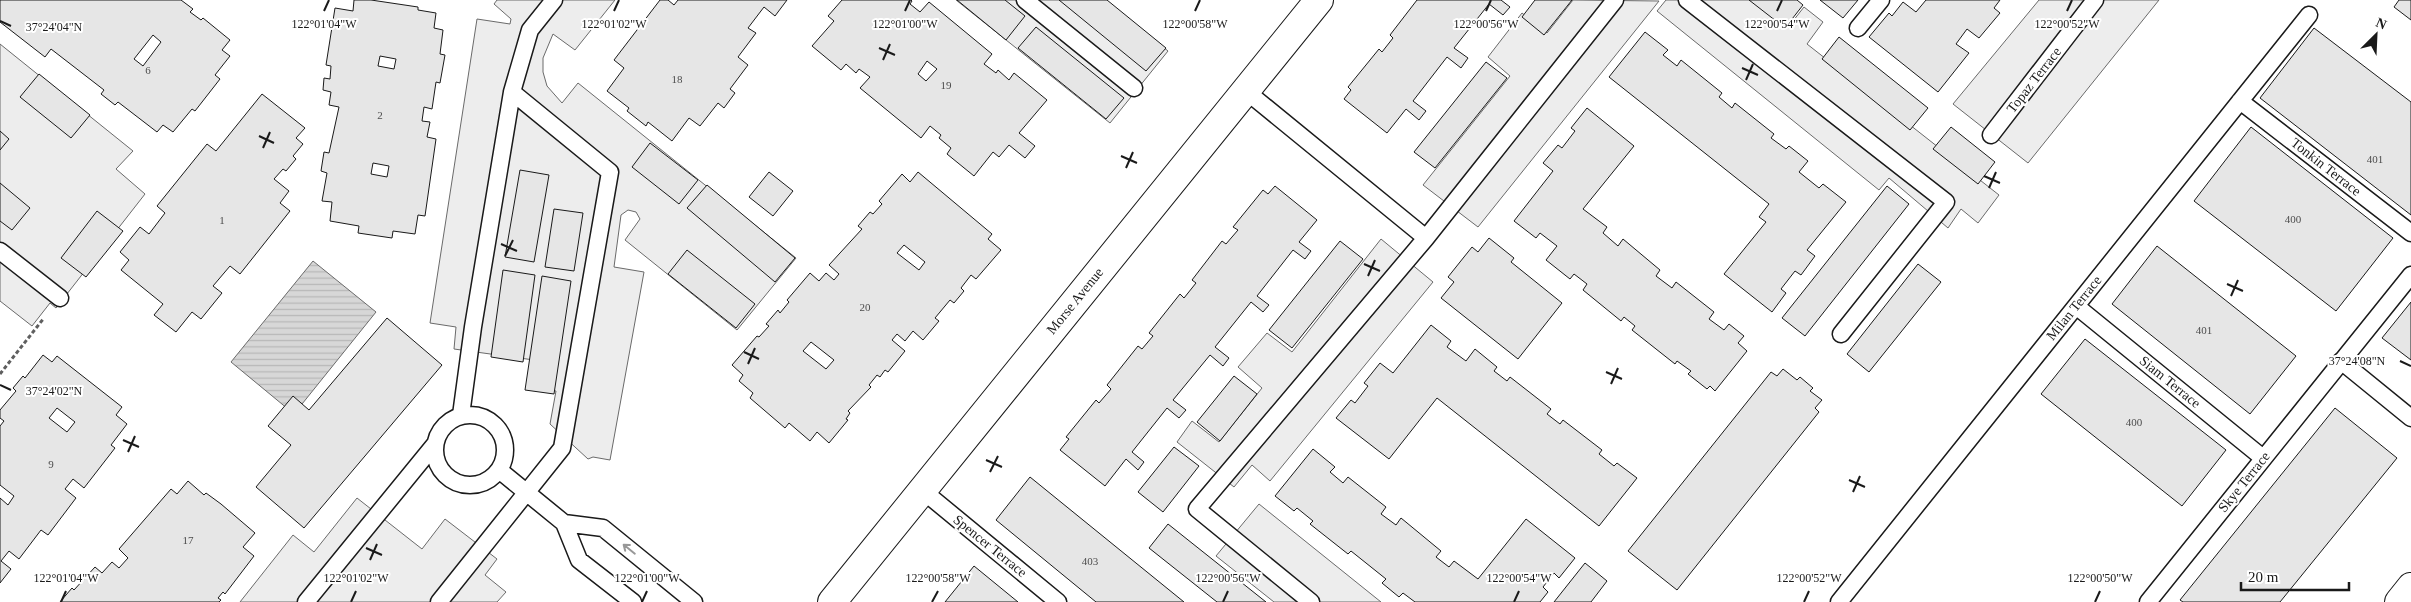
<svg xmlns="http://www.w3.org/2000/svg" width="2411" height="602" font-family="'Times New Roman',serif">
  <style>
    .built { fill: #ededed; stroke: #6a6a6a }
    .water { fill: url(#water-rules); stroke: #6a6a6a }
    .building { fill: #e6e6e6; stroke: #1a1a1a; fill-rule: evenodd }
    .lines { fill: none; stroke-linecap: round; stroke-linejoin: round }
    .lane-casing { stroke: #1a1a1a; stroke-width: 19 }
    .street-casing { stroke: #1a1a1a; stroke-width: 30 }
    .secondary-casing { stroke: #1a1a1a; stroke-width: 30 }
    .path { stroke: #5f5f5f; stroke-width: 3; stroke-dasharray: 4 2.5; stroke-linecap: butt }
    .lane { stroke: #fff; stroke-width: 16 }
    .street { stroke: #fff; stroke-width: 28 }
    .secondary { stroke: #fff; stroke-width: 28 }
    .oneway { stroke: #989898 }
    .ticks { fill: none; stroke: #1a1a1a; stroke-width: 2 }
    .labels { text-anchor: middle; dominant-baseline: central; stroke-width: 4; stroke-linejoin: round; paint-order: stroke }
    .number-label { font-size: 11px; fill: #4d4d4d }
    .street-label { font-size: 14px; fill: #1a1a1a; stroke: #fff }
    .ticks-label { font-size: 12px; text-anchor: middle; fill: #1a1a1a; stroke: #fff; stroke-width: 4; stroke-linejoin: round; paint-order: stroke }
  </style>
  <defs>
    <pattern id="water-rules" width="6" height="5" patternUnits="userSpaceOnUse" patternTransform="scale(1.25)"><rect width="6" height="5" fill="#d7d7d7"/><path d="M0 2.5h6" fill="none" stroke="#b8b8b8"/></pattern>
  </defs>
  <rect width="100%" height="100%" fill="#fff"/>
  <path class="built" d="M497,0H615L575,50L553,34L543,58V72L547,86L562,103L578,83L796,258L737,330L625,240L640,219L636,212L628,210L621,215L614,267L644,272L610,460L593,457L588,459L550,424L556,391L529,387L534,360L454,349L456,327L430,323L477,19L510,24L511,19L494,4Z
    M956,0H1105L1168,51L1110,123Z
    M1573,0L1659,1L1478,227L1423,185L1510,76L1488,57L1522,13L1547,33Z
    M1666,0H1755L1789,26L1804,7L1823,22L1807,44L1999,195L1978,223L1961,209L1948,228L1889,178L1879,190L1657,11Z
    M2039,0H2159L2028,163L1953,104Z
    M0,44L133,151L116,169L145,194L56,308L50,303L32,326L0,301Z
    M1381,239L1433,282L1270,481L1252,465L1234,487L1177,442L1192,421L1219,442L1262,388L1238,367L1267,333L1292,352Z
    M357,498L422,549L445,519L497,559L485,575L506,592L497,602H240L293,535L314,552Z
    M1259,504L1381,602H1274L1216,556Z"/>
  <path class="water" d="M313,261L376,312L294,414L231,362Z"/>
  <path class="building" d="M0,0H181L193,9L190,12L201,20L203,18L230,40L222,50L230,56L215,75L220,79L195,111L192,109L173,132L163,125L157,132L118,102L115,105L101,94L104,90L51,49L45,57L0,22ZM153,35L161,42L143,66L134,59Z
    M354,0H371L418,7V10L436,13L434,28L443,30L440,54L445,55L440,83L436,82L432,109L424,107L422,121L430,122L427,137L436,139L425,216L418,215L415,234L393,231L392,238L358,233L359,226L330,221L332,202L322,201L327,173L321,171L324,152L329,153L339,107L329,105L331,92L323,90L324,78L330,79L331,66L326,65L335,8L353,11ZM380,56L396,59L394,69L378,66ZM373,163L389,166L387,177L371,174Z
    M660,0H668L674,5L678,0H787L775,16L764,7L748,28L756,33L738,57L748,65L730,89L735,93L724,108L718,103L700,126L689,118L672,141L648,122L646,126L627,111L629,108L607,91L624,68L614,60Z
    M842,0H911L912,1L910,4L920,12L929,2L992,54L984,64L996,73L998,70L1009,80L1014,73L1047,100L1019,133L1035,146L1025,158L1009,145L999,157L993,152L974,176L947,154L951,148L939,138L941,135L930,126L921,138L860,88L870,77L859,69L856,73L846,64L841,70L812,46L834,21L828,16ZM927,61L937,69L926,81L918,74Z
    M957,0H1005L1025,16L1006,40Z
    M1059,0H1107L1166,48L1146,71Z
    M1417,0H1501L1510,7L1503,15L1489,4L1454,48L1468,58L1461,68L1447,57L1413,101L1426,111L1419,120L1406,109L1387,133L1344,99L1351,90L1348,87L1379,49L1382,52L1393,38L1390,35Z
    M1535,0H1572L1544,35L1522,17Z
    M1749,0H1797L1803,5L1785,28Z
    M1820,0H1858L1843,18Z
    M1926,0H2000L1994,8L2000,13L1979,38L1967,29L1956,44L1969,53L1938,92L1869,37L1889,13L1892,16L1903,2L1916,12Z
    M2399,0H2411V20L2394,7Z
    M1036,27L1124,98L1106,119L1018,48Z
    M2314,28L2411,102V215L2260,98Z
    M1645,32L1668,50L1663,55L1677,66L1681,60L1722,93L1719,97L1732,108L1735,103L1774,134L1771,138L1786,149L1789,146L1808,161L1799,172L1819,188L1823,184L1846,202L1807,250L1815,256L1801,275L1795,271L1781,289L1786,293L1772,312L1724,274L1766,222L1759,217L1769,204L1609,77Z
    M1839,37L1928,108L1910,130L1822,59Z
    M1486,62L1507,78L1435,168L1414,152Z
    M39,74L90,115L71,138L20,97Z
    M262,94L305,128L296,138L303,144L293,156L296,159L286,171L283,169L274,179L289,191L280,203L290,211L240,274L230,266L213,286L222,293L201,319L192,312L176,332L154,315L163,304L121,270L129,260L120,252L140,227L149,234L165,213L157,206L207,144L216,151Z
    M1587,108L1634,146L1583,209L1607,227L1603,233L1618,246L1623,239L1660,270L1656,276L1672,288L1676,282L1714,312L1709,319L1724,330L1729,324L1744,336L1738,343L1747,351L1715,391L1710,386L1707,389L1688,374L1691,371L1677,361L1675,364L1632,330L1635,326L1624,317L1621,321L1583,290L1587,284L1574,274L1570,279L1546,260L1557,246L1540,233L1536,238L1514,221L1553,171L1543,163L1558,145L1562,148L1575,131L1571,128Z
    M1951,127L1995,162L1978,184L1933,149Z
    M2251,127L2393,238L2336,311L2194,201Z
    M0,131L9,139L0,150Z
    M650,143L698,180L679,204L632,167Z
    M520,170L549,175L534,262L505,257Z
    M769,172L793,191L773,216L749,197Z
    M918,172L992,234L988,239L1001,250L976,279L971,275L961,288L964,291L954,303L950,300L935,318L939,321L923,340L913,331L905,341L897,334L892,340L905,351L888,372L885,370L880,377L877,375L869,385L871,387L848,411L850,413L846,419L848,420L829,443L817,432L810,441L789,423L785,428L750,398L753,393L739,381L743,375L732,365L757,336L759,337L769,326L766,324L778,310L780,313L789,302L787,300L810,273L819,281L826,273L834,280L839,274L829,265L862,229L858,226L870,212L873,214L882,204L879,201L902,174L910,182ZM904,245L925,262L919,270L897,253ZM811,342L834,360L826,369L803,351Z
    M0,183L30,208L12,230L0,221Z
    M707,185L795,258L775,282L687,208Z
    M1275,186L1317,220L1299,242L1311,251L1305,259L1293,250L1257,296L1269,305L1263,312L1251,302L1215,347L1229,358L1223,366L1210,355L1173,400L1186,410L1179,418L1167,408L1132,452L1144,462L1138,470L1126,459L1105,486L1060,450L1069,439L1066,437L1096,400L1099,403L1111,389L1107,385L1138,346L1142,349L1153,336L1149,333L1180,294L1184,298L1196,283L1192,280L1222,241L1226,244L1238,230L1233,227L1263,190L1268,194Z
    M1887,186L1909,204L1805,336L1782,318Z
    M554,209L583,213L574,271L545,267Z
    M97,211L123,231L86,277L61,258Z
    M1489,238L1514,258L1511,262L1562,303L1518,359L1441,298L1454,282L1448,277L1472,247L1478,252Z
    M1340,241L1363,259L1292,348L1269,330Z
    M2157,246L2296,356L2250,414L2112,304Z
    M687,250L755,304L736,328L668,274Z
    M1918,264L1941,282L1869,372L1847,354Z
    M503,270L535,275L523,362L491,357Z
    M542,276L571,281L554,394L525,390Z
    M2411,302V360L2382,338Z
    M387,318L442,365L304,528L256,487L291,445L268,426L293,396L309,410Z
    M1431,325L1451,341L1447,347L1466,361L1475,349L1497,367L1494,371L1507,381L1510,377L1551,409L1547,414L1560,424L1563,420L1602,450L1599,454L1614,466L1617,463L1637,478L1599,526L1437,398L1389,459L1336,418L1351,400L1355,403L1368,386L1364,383L1380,363L1393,373Z
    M2085,339L2226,450L2182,506L2041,394Z
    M43,355L52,362L57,356L122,407L116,415L127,424L111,445L115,448L84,488L73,479L65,489L76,498L48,535L41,530L19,559L9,551L1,561L11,569L0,583V498L8,505L14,496L0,485V426L4,421L0,418V410L16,391L13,388L23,376L25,378ZM57,408L75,422L67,432L49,418Z
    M1783,369L1797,380L1800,377L1813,388L1810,391L1822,400L1815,408L1819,412L1677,590L1628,551L1771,372L1777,376Z
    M1234,376L1257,394L1220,441L1197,422Z
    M2335,408L2397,458L2280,602H2183L2180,600Z
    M1174,447L1199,466L1163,512L1138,492Z
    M1313,449L1335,467L1330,472L1343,483L1348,477L1386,507L1381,514L1396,525L1401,518L1441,551L1436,557L1449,567L1454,561L1478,579L1526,519L1575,558L1559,578L1554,573L1543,587L1548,592L1540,602H1415L1403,593L1399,597L1382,583L1386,579L1351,551L1348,554L1310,524L1313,521L1297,508L1294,511L1275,496Z
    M1030,477L1184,602H1096L996,520Z
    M188,481L204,495L206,493L221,504L255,533L243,547L254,556L225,594L223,592L218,598L221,600L219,602H60L72,588L74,590L95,567L102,573L112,562L119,568L128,558L119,549L171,489L177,494Z
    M1168,524L1266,602H1217L1149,548Z
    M1585,563L1607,581L1591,602H1554Z
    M974,566L1018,602H945Z"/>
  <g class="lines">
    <defs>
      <path id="lane" d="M1025,0L1134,88
        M1687,0L1946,202L1841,334
        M1858,28L1881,0
        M1246,91L1426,238
        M2240,101L2411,233
        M1991,135L2095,0
        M0,251L60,298
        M2076,306L2263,458
        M2341,361L2411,418
        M435 450a35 35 0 1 1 70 0a35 35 0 1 1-70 0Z
        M461,415L473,327L512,92
        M499,470L564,523L603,528L694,602
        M922,490L1058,602
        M564,523L579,560L633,602
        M306,602L435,444
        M439,602L562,448L610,172L512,92L530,30L554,0
        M1311,602L1197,509L1426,238L1615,0
        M1839,602L2309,15
        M2148,602L2411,275"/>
      <path id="street" d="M2399,602L2411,587"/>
      <path id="secondary" d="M832,602L1319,0"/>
    </defs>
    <use href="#lane" class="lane-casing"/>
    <use href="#street" class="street-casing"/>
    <use href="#secondary" class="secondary-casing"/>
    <path class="path" d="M0,374L44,318"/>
    <use href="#lane" class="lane"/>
    <use href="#street" class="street"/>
    <use href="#secondary" class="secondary"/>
  </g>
  <defs><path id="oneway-shaft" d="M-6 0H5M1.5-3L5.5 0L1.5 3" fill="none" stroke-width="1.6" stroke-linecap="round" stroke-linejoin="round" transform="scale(1.25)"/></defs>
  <use class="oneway" href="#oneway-shaft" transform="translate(629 549) rotate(-141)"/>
  <path class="ticks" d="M324,11L329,0M614,11L619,0M905,11L910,0M1195,11L1200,0M1486,11L1491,0M1777,11L1782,0M2067,11L2072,0M0,21L11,26M879,48L895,55M883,60L890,44M1742,68L1758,75M1746,80L1753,64M259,136L274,143M263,148L270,132M1121,156L1137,163M1126,168L1133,152M1984,176L2000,183M1989,188L1996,172M501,244L517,251M505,256L513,240M1364,264L1380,271M1368,276L1375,260M2227,284L2243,291M2231,296L2238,280M744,352L759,359M2400,361L2411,366M748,364L755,348M1606,372L1622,379M1611,384L1618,368M0,385L11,390M123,440L139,447M128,452L135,436M986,460L1002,467M990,472L998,456M1849,480L1865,487M1853,492L1860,476M366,548L382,555M370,560L377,544M61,602L66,591M351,602L356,591M642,602L647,591M932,602L938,591M1223,602L1228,591M1514,602L1519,591M1804,602L1809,591M2095,602L2100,591"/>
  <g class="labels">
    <g class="number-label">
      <text x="148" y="70">6</text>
      <text x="677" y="79">18</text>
      <text x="946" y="85">19</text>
      <text x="380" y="115">2</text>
      <text x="2375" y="159">401</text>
      <text x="2293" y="219">400</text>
      <text x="222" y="220">1</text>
      <text x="865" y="307">20</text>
      <text x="2204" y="330">401</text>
      <text x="2134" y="422">400</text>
      <text x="51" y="464">9</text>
      <text x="188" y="540">17</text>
      <text x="1090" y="561">403</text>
    </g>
    <g class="street-label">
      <text transform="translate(2034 80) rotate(-52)">Topaz Terrace</text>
      <text transform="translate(2326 167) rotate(38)">Tonkin Terrace</text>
      <text transform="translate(1075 301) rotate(-51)">Morse Avenue</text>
      <text transform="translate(2074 308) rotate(-51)">Milan Terrace</text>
      <text transform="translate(2170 382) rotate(39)">Siam Terrace</text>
      <text transform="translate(2244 482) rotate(-51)">Skye Terrace</text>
      <text transform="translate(990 546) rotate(39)">Spencer Terrace</text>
    </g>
  </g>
  <g class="ticks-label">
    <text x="324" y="28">122°01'04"W</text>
    <text x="614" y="28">122°01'02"W</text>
    <text x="905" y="28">122°01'00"W</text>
    <text x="1486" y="28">122°00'56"W</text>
    <text x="1777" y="28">122°00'54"W</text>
    <text x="2067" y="28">122°00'52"W</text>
    <text x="1195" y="28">122°00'58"W</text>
    <text x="54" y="31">37°24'04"N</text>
    <text x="2357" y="365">37°24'08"N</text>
    <text x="54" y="395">37°24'02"N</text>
    <text x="66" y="582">122°01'04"W</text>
    <text x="356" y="582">122°01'02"W</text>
    <text x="647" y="582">122°01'00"W</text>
    <text x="938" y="582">122°00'58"W</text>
    <text x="1228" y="582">122°00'56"W</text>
    <text x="1519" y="582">122°00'54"W</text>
    <text x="1809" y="582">122°00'52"W</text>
    <text x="2100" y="582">122°00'50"W</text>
  </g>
  <g transform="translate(2376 35) rotate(24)" stroke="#ffffff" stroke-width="4" paint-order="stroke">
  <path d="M0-4L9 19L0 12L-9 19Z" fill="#1a1a1a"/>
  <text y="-8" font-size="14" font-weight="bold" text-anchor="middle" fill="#1a1a1a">N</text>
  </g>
  <path d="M2241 582v8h108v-8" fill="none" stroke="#1a1a1a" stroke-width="2.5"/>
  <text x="2248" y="582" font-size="15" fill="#1a1a1a" stroke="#ffffff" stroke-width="4" paint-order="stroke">20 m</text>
</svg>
